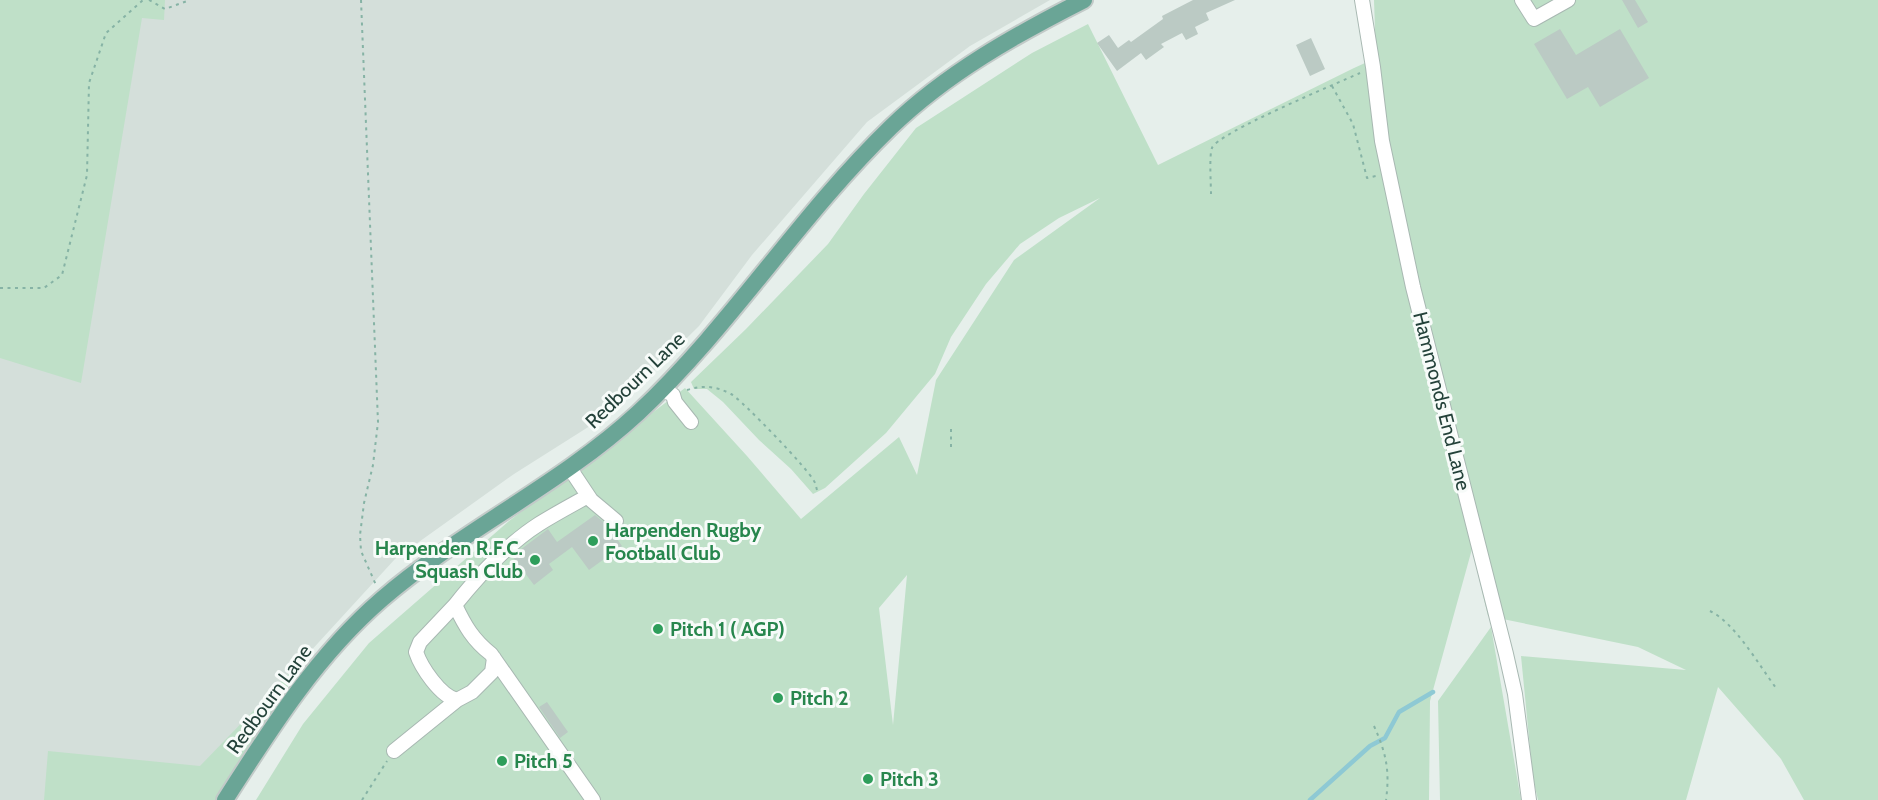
<svg xmlns="http://www.w3.org/2000/svg" width="1878" height="800" font-family="Cabin,sans-serif">
  <style>
    .built { fill: #d4dfda }
    .green { fill: #bfe0c8; fill-rule: evenodd }
    .lines { fill: none; stroke-linecap: round; stroke-linejoin: round }
    .stream { stroke: #8ec9d4; stroke-width: 4.5 }
    .building { fill: #bbcac4 }
    .minor-casing { stroke: #a8b8b2; stroke-width: 16 }
    .major-casing { stroke: #c2cac8; stroke-width: 20 }
    .path { stroke: #86b3a5; stroke-width: 2; stroke-dasharray: 3 4.5; stroke-linecap: butt }
    .minor { stroke: #fff; stroke-width: 14 }
    .major { stroke: #6aa596; stroke-width: 16 }
    .leisure-dot { fill: #2e9e5b; stroke: #f7fbf9; stroke-width: 2 }
    .labels { text-anchor: middle; dominant-baseline: central; stroke-width: 6; stroke-linejoin: round; paint-order: stroke }
    .street-label { font-size: 20px; fill: #24423a; stroke: #f7fbf9 }
    .leisure-label { font-size: 20px; font-weight: bold; fill: #27864d; stroke: #f7fbf9; text-anchor: start }
  </style>
  <rect width="100%" height="100%" fill="#e6efeb"/>
  <path class="built" d="M0,0H1050L970,46L867,122L752,255L699,326L612,412L514,474L395,559L308,654L218,800H0Z"/>
  <path class="green" d="M0,0H165L164,20L142,18L81,383L0,358Z
    M1374,0H1878V800H1804L1781,759L1718,687L1686,800H1538L1533,778L1521,656L1686,670L1638,647L1488,616L1472,549L1430,701L1429,800H256L303,724L369,643L509,521L685,388L747,456L801,519L899,437L917,475L936,380L1014,260L1100,198L1059,218L1020,244L986,284L951,337L935,374L886,433L825,488L813,494L791,469L759,440L723,402L707,389H694L691,382L746,329L828,244L864,194L916,128L1032,53L1088,24L1158,165L1354,68L1376,58ZM907,575L893,725L879,608Z
    M1491,627L1521,800H1440L1438,701Z
    M308,654L218,800H44L48,751L200,766Z"/>
  <g class="lines">
    <path class="stream" d="M1310,800L1370,746L1385,738L1399,712L1433,692"/>
  </g>
  <path class="building" d="M1193,0H1235L1206,13L1209,20L1195,27L1198,34L1186,40L1182,33L1161,44L1164,47L1146,60L1141,53L1117,71L1097,43L1109,35L1118,48L1129,40L1131,42L1163,19L1162,16Z
    M1622,0H1635L1648,22L1638,28Z
    M1560,29L1576,55L1620,29L1649,78L1600,107L1588,87L1567,99L1534,44Z
    M1311,38L1325,69L1310,76L1296,45Z
    M595,515L607,525L622,546L589,570L572,547L549,564L553,570L534,585L512,556L548,529L557,542Z
    M547,702L568,732L560,738L539,707Z"/>
  <g class="lines">
    <defs>
      <path id="minor" d="M1362,0L1373,67L1382,141L1413,287L1506,654L1515,694L1529,800
        M1522,0L1534,19L1568,0
        M662,389L673,395L675,402L691,422
        M569,467L591,500L616,521
        M588,496C572,505 555,514 539,524C506,545 479,575 455,605C465,626 473,640 491,654L593,800
        M455,605L420,642L416,652C421,667 440,696 457,700L472,692L492,672L494,658
        M394,751L457,700"/>
      <path id="major" d="M225,800C271,728 317,655 382,599C462,530 560,485 638,413C731,326 799,216 891,127C947,73 1015,35 1084,0"/>
    </defs>
    <use href="#minor" class="minor-casing"/>
    <use href="#major" class="major-casing"/>
    <path class="path" d="M149,0L165,9L190,0
      M361,0L378,422L373,465L364,503L360,535L361,551L376,585
      M1332,86L1353,124L1367,178L1376,176
      M1211,194C1211,184 1209,155 1212,148C1217,133 1338,83 1360,73
      M0,288H44L62,275L87,175L89,83L106,33L143,0
      M687,390C703,385 716,386 731,394C742,400 809,470 814,481C816,484 816,487 817,490
      M951,429V449
      M1710,611C1735,623 1759,665 1776,688
      M1374,726C1386,753 1390,770 1386,800
      M362,800L387,761"/>
    <use href="#minor" class="minor"/>
    <use href="#major" class="major"/>
  </g>
  <g class="leisure-dot">
    <circle cx="593" cy="541" r="6"/>
    <circle cx="535" cy="560" r="6"/>
    <circle cx="658" cy="629" r="6"/>
    <circle cx="778" cy="698" r="6"/>
    <circle cx="502" cy="761" r="6"/>
    <circle cx="868" cy="779" r="6"/>
  </g>
  <g class="labels">
    <g class="street-label">
      <text transform="translate(635 380) rotate(-44)">Redbourn Lane</text>
      <text transform="translate(1442 401) rotate(76)">Hammonds End Lane</text>
      <text transform="translate(269 699) rotate(-54)">Redbourn Lane</text>
    </g>
    <g class="leisure-label">
      <text x="605" y="530">Harpenden Rugby<tspan x="605" dy="23">Football Club</tspan></text>
      <text x="523" y="548" text-anchor="end">Harpenden R.F.C.<tspan x="523" dy="23">Squash Club</tspan></text>
      <text x="670" y="629">Pitch 1 ( AGP)</text>
      <text x="790" y="698">Pitch 2</text>
      <text x="514" y="761">Pitch 5</text>
      <text x="880" y="779">Pitch 3</text>
    </g>
  </g>
</svg>
